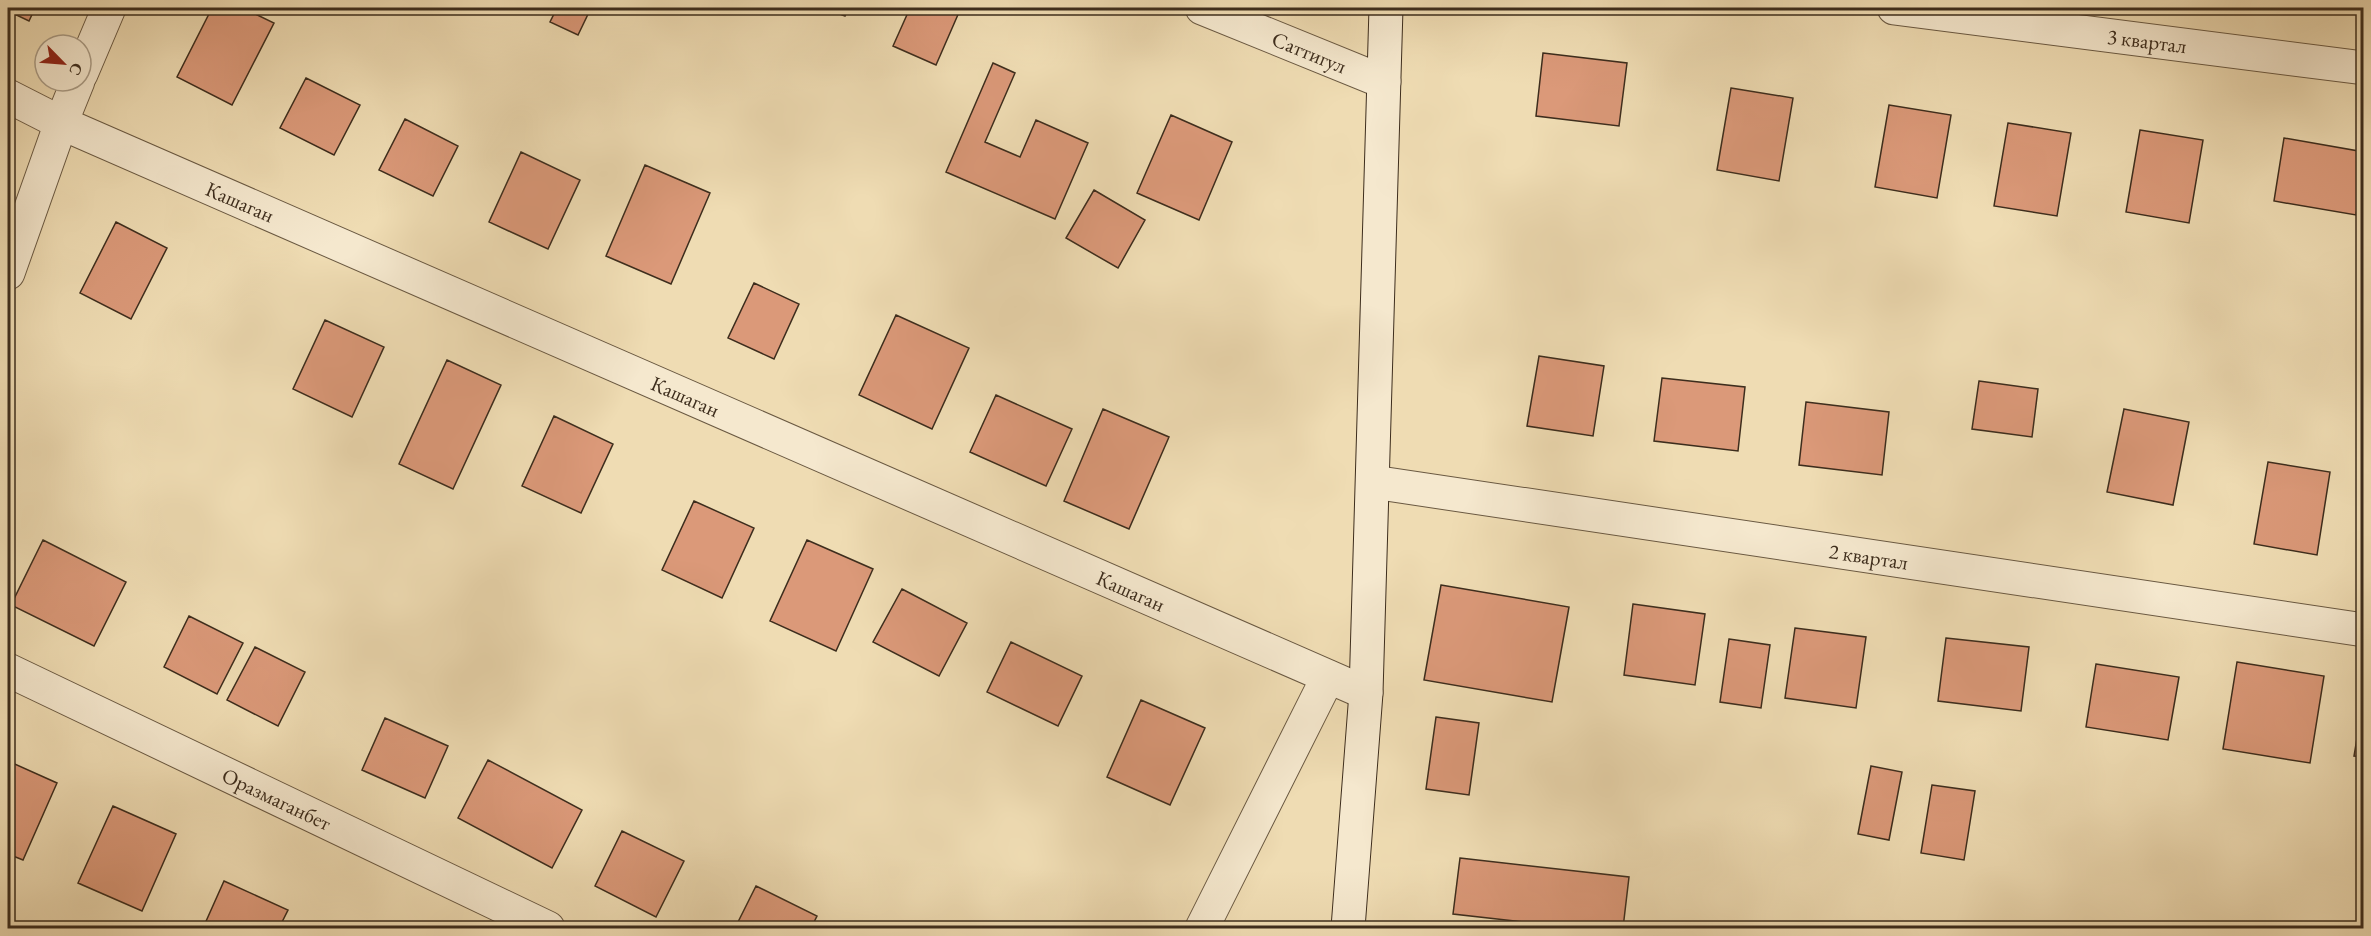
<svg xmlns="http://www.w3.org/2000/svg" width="2371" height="936" font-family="'EB Garamond',serif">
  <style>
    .building { fill: #db9979; stroke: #3d2d1d; stroke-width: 1.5 }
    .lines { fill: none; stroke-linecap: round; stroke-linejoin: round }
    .street-casing { stroke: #6a5942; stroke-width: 35 }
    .secondary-casing { stroke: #3d2d1d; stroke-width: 35 }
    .street { stroke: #f5e8ce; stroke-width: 33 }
    .secondary { stroke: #f5e8ce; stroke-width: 33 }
    .labels { text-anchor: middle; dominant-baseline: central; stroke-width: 5; stroke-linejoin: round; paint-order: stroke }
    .street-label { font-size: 21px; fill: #3d2d1d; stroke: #f5e8ce }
  </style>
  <rect width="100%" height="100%" fill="#efdcb3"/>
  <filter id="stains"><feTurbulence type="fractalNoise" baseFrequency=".00333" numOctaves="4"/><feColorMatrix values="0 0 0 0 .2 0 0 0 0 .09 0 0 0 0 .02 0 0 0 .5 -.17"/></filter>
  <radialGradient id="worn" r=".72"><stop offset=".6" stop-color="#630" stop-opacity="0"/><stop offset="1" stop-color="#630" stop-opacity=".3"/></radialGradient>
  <path class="building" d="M8,8H35L29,21L8,11Z
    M212,8H243L274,23L232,105L177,77Z
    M557,8H591L578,35L550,22Z
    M824,8H849L845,16Z
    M910,8H954L960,10L936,65L893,46Z
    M1543,53L1627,63L1619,126L1536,116Z
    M993,63L1015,73L985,142L1020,157L1036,120L1088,143L1055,219L946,172Z
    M306,78L360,105L334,155L280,128Z
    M1731,88L1793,98L1779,181L1717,170Z
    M1889,105L1951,115L1937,198L1875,187Z
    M1171,115L1232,142L1199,220L1137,193Z
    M405,119L458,146L433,196L379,170Z
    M2008,123L2071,133L2057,216L1994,206Z
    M2140,130L2203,140L2189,223L2126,212Z
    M2284,138L2364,152V171L2356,215L2274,201Z
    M521,152L580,180L548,249L489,222Z
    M645,165L710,193L671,284L606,256Z
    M1094,190L1145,220L1118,268L1066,238Z
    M116,222L167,248L131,319L80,293Z
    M754,283L799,304L774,359L728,338Z
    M896,315L969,348L932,429L859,395Z
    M325,320L384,347L352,417L293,389Z
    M1539,356L1604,366L1593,436L1527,426Z
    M447,360L501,385L453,489L399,464Z
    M1662,378L1745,387L1738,451L1654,441Z
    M1979,381L2038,389L2032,437L1972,429Z
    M996,395L1072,429L1046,486L970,452Z
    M1806,402L1889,412L1882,475L1799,465Z
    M1103,409L1169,437L1129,529L1064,501Z
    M2124,409L2189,422L2173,505L2107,492Z
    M554,416L613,444L581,513L522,486Z
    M2268,462L2330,472L2317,555L2254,544Z
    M694,501L754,528L722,598L662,570Z
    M43,540L126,582L94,646L11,605Z
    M807,540L873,569L836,651L770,621Z
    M1441,585L1569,607L1552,702L1424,680Z
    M902,589L967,623L939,676L873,642Z
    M1633,604L1705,614L1695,685L1624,675Z
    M189,616L243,643L217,694L164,667Z
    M1795,628L1866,637L1856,708L1785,698Z
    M1946,638L2029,647L2021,711L1938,701Z
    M1729,639L1770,645L1761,708L1720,702Z
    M1011,642L1082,676L1058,726L987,692Z
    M255,647L305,672L278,726L227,700Z
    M2237,662L2324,676L2310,763L2223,749Z
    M2096,664L2179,677L2168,740L2086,727Z
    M2364,697V757L2354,756Z
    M1141,700L1205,728L1170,805L1107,777Z
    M1436,717L1479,723L1469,795L1426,789Z
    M385,718L448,746L425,798L362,770Z
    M488,760L582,810L552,868L458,818Z
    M8,761L57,783L23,860L8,854Z
    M1871,766L1902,772L1889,840L1858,834Z
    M1932,785L1975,791L1964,860L1921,853Z
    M113,806L176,834L142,911L78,883Z
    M622,831L684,861L656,917L595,886Z
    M1460,858L1629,877L1623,928H1577L1453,914Z
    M224,881L288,910L279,928H203Z
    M756,886L817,916L811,928H735Z"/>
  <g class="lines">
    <defs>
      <g id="street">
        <path id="s1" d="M1202,8L1384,82"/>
        <path id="s2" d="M1894,8L2364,68"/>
        <path d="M81,74L109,8"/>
        <path id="s3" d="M8,96L61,123L1366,693"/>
        <path d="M8,273L61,123L78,81"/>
        <path id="s4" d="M1373,482L2364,630"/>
        <path id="s5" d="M8,670L548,928"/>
        <path d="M1202,928L1328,677"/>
      </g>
      <path id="secondary" d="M1348,928L1366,693L1386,8"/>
    </defs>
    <use href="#street" class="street-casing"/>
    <use href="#secondary" class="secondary-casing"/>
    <use href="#street" class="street"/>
    <use href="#secondary" class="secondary"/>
  </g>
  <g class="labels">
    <g class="street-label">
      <text stroke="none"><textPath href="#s2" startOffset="255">3 квартал</textPath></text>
      <text stroke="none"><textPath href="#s1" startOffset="116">Саттигул</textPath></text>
      <text stroke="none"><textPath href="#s3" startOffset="255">Кашаган</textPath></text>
      <text stroke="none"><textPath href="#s3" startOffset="741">Кашаган</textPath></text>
      <text stroke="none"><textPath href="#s4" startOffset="501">2 квартал</textPath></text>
      <text stroke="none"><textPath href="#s3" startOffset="1227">Кашаган</textPath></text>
      <text stroke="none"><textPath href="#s5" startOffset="298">Оразмаганбет</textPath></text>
    </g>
  </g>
  <rect width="2371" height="936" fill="none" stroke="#efdcb3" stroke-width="30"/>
  <rect x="9" y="9" width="2353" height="918" fill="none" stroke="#3d2d1d" stroke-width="3"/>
  <rect x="15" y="15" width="2341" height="906" fill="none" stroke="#3d2d1d" stroke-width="1.5"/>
  <g transform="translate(63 63) rotate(115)"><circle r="28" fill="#f5e8ce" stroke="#ab9d87" stroke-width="1.5"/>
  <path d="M0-4.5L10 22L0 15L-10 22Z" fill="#8f2418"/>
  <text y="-9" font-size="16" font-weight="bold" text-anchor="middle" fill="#3d2d1d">С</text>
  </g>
  <rect width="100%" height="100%" filter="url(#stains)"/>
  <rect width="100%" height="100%" fill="url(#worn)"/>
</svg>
